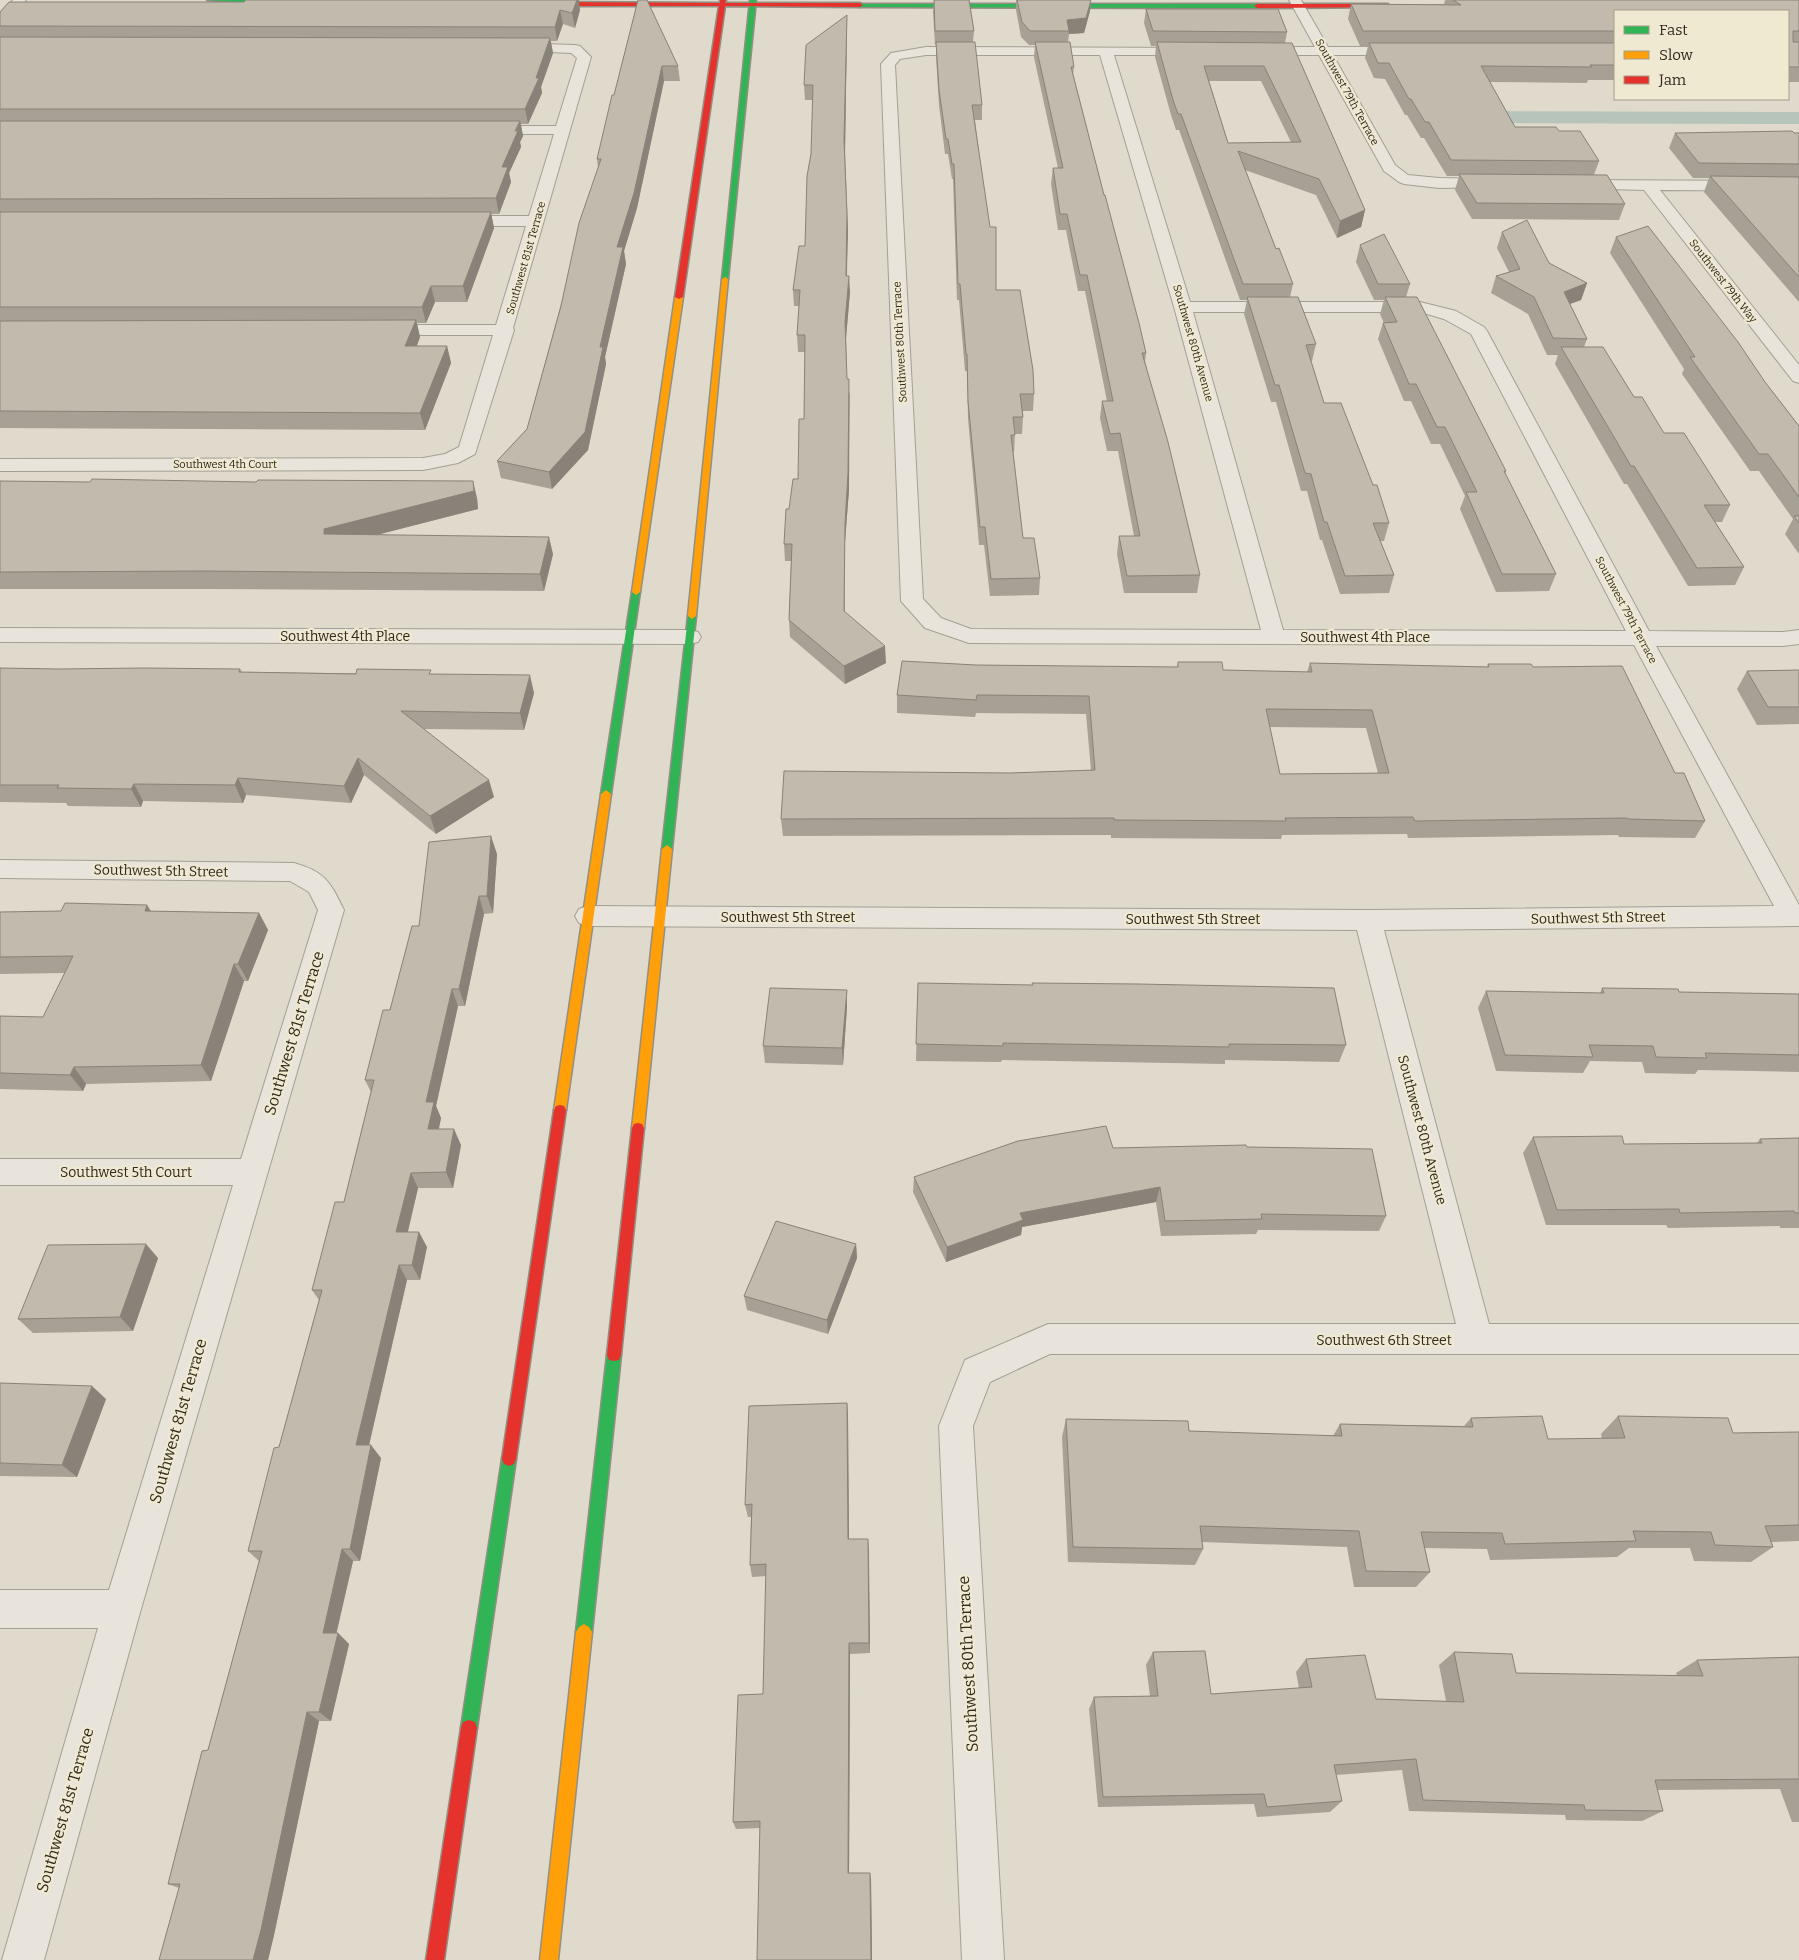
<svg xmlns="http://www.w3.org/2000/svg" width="1799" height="1960" font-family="Bitter,serif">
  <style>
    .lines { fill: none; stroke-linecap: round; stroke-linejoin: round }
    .canal { fill: #b6c4bc; fill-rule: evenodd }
    .street-casing { stroke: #a49f94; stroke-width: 2 }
    .fast-casing { stroke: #948f84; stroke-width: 3 }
    .slow-casing { stroke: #948f84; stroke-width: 3 }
    .jam-casing { stroke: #948f84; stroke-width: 3 }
    .street { fill: #e8e4db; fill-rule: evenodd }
    .fast { fill: #30b455; fill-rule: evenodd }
    .slow { fill: #ff9f0a; fill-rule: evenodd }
    .jam { fill: #e5322d; fill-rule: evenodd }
    .wall { fill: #a7a094; fill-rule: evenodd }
    .shaded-wall { fill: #888278 }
    .building { fill: #c2baac; stroke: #888278; fill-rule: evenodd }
    .labels { text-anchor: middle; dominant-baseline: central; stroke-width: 4.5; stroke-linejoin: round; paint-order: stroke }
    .far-street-label { font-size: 11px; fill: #31291e; stroke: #f0e9d1 }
    .street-label { font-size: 14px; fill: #31291e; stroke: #f0e9d1 }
    .near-street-label { font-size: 16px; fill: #31291e; stroke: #f0e9d1 }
  </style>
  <rect width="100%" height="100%" fill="#dfdacb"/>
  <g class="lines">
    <path class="canal" d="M1483,111L1799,112V124L1483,123L1475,122L1472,117L1475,112Z"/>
    <defs>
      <path id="street" d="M13,0H26L5,25L0,26V14Z
        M1289,0H1301L1328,47H1404L1411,51L1404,55H1333L1395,165L1408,175L1439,178L1494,179L1499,181L1502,184L1499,187L1439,188L1404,184L1399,182L1384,171L1319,55H1259L1252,51L1259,47H1315Z
        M514,43L575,45L580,46L591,57L513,328L514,330L475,454L458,463L423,470L0,471V459L423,458L445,454L459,447L493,335H382L376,334L373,330L376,326L382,325H496L526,226H455L449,224L447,221L449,218L455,216H529L554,134H485L480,133L478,130L480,127L485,126H556L577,58L571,53L509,50L507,47Z
        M926,47L1199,48L1201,51L1194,55H1114L1190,302H1420L1456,311L1484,327L1487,331L1649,631L1783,632L1799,630V644L1783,646H1656L1799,905V926L1384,930L1489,1324H1799V1354H1050L990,1382L973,1426L1004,1960H962L939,1426L965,1360L1048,1324H1456L1357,930L588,926L579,923L575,916L579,909L588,906L1368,910L1774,906L1634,645L969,643L925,628L901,601L881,64L891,53ZM926,55H1100L1174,307L1261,630L971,629L941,618L923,599L895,65L900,59ZM1193,312H1420L1444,319L1471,334L1626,631L1283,630Z
        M1577,180L1799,181V191L1660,190L1799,365V383L1793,381L1644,190L1572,188L1569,185L1572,182Z
        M0,628L690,630L698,632L701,637L698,642L690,644L0,642Z
        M0,860L294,863C326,872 330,882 344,910L141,1609L44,1960H2L98,1628H0V1590H109L233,1185H0V1159H241L318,910L309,892L290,881L0,878Z"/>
      <path id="fast" d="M207,0H247L284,3L281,5Z
        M750,0H756L728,279L725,281L722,279Z
        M858,4H1257L1260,6L1257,8L860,7Z
        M636,589L640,592L611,794L606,798L601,794L632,592Z
        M692,613L696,616L672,849L667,853L662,849L688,616Z
        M614,1349L619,1350L621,1355L592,1632L589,1637L584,1640L579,1637L576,1632L607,1355L609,1350Z
        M509,1452L514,1454L516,1459L477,1728L475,1734L469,1736L463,1734L461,1728L502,1459L504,1454Z"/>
      <path id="slow" d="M725,277L728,279L696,616L692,619L688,616L722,279Z
        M679,295L683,297L640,592L636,595L632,592L675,297Z
        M606,790L611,794L566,1110L564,1114L560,1115L556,1114L554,1110L601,794Z
        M667,845L672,849L644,1128L642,1132L638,1133L634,1132L632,1128L662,849Z
        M584,1624L589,1627L592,1632L558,1960H540L576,1632L579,1627Z"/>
      <path id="jam" d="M720,0H726L725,3H860L863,5L860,7L725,6L683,297L679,299L675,297L719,6H541L538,4L541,2L720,3Z
        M1388,4L1390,7L1257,8L1254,6L1257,4Z
        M560,1105L564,1106L566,1110L516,1459L514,1464L509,1466L504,1464L502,1459L554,1110L556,1106Z
        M638,1123L642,1124L644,1128L621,1355L619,1360L614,1361L609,1360L607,1355L632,1128L634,1124Z
        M469,1720L475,1722L477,1728L444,1960H426L461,1728L463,1722Z"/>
    </defs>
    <use href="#street" class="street-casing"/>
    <use href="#fast" class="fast-casing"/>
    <use href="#slow" class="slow-casing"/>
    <use href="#jam" class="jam-casing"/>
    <use href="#street" class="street"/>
    <use href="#fast" class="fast"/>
    <use href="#slow" class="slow"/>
    <use href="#jam" class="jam"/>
  </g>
  <path class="wall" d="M638,0L678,66L680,81H664L637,208L624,251L626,264L605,357L606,364L588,450L552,489L501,478L497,461L527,429L598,168L597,159L614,95Z
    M934,0L974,31L973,42L982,105V120H975L996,290L1034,394L1033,411H1022L1023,417L1022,434H1015L1014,452H1013L1023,538L1040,578L1039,595L990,596L984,545H979L968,418L967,371H965L959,300H957L953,179H952L948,154H945L939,105L936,57V45H935L933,12Z
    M1016,0H1091L1090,11L1084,33L1069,34L1068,42L1074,67L1073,74L1104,195L1146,353L1145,362L1200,575L1197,593H1124L1117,554L1119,536H1134L1118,451H1107L1100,418L1102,401H1107L1085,291H1078L1066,230H1058L1051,184L1053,168H1058L1034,57L1035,45H1029L1021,37L1016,10Z
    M1445,0H1799V82H1788V11H1615V80H1588L1587,83L1490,82L1515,127L1559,131L1599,161L1594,175L1625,204L1619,220L1472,219L1455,190L1459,176H1447L1424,138H1421L1407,115H1405L1385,79L1374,78L1365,58L1368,46H1360L1348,19L1351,4H1444Z
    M1146,9L1287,32L1285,43L1365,210L1361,227L1337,238L1316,195L1245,170L1276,249L1293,284L1290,297L1316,344L1312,361H1311L1324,403L1373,485L1389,523L1384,541H1380L1394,575L1389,593L1340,594L1322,540H1320L1307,491H1301L1276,402H1271L1244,314L1247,300H1240L1179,130H1176L1171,115L1155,57L1156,46H1151L1144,23ZM1209,81H1261L1291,142L1228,143Z
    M580,10L575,28L563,24L557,41H551L553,53L541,87L542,93L528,124H521L523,136L520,142L521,147L509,173L511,182L499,214H491L494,228L467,302H435L426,323H417L420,337L417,346H447L451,363L425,430L0,428V12Z
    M847,15L845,152L848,230L847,276L850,292L846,338L847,379L850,396L849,490L845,541V612L886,663L845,684L790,637L789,620L791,561H785L784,544L789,509L798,479L804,419L805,352H798L797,335L799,306H794L793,290L805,246L811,154L813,100H805L804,85Z
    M1675,133H1799V302L1704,192L1709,178H1693L1669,148Z
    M1502,232L1549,263L1587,283L1581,300L1570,304L1587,339L1584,347L1634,397L1664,433L1730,505L1722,522H1715L1744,567L1735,585L1688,586L1627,484H1624L1555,364L1558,355H1547L1528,314L1491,293L1496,276L1509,272L1497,248Z
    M1616,237L1765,382L1799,426V554L1785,534L1793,519L1759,471H1750L1682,374L1684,369L1610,253Z
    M1360,245L1410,284L1406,297L1506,471L1505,474L1556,574L1549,591L1496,592L1460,509L1465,496L1440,444H1431L1411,401H1404L1378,339L1383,323H1384L1380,314L1384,300H1374L1356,262Z
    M0,481L477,498L478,509L378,534L553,554L544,591L212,589H0Z
    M1178,662L1223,670L1307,672L1310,663L1487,667L1488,664L1533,667L1675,773L1705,821L1695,838L1619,837L1618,835L1408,838L1407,834L1282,835L1281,839L1111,838V835L783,836L781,819L1010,773L1091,770L1086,714L976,713L975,717L897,713V695L976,665L1177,667ZM1270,727L1366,728L1378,773L1280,774Z
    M0,668L58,669H240L242,672L432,674L534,693L524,730L424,729L494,797L436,834L364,775L351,803L246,795L243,803L143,801L141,807L68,806L66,803L0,802Z
    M1799,670V724L1757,725L1737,689L1747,671Z
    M497,854L493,913L484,914L465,1006H458L436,1106L441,1118L439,1129L461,1145L453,1188H418L408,1232L427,1247L420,1280H407L369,1445L381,1458L360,1561H353L336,1633H338L349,1644L331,1721H319L274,1935L268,1960H159L179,1888L168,1884L208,1750L259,1561L248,1551L279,1447L319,1300L312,1290L344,1202L371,1092L365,1080L419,926Z
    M151,911L259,913L268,930L248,981H244L211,1081L86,1084L83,1091L0,1089V1016L43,1017L65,973L0,974V912Z
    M918,983L1346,1045L1339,1062L1225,1060V1064L1002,1060L1001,1062L916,1061Z
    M1602,988L1679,992L1799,994V1072L1698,1070L1695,1074L1645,1073L1642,1062L1590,1061L1583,1073L1496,1071L1478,1008L1486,991L1600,993Z
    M847,990V1007L843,1065L765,1063L763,1046Z
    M1533,1137L1624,1144L1757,1143L1760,1139L1799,1138V1228H1780V1226L1668,1228L1666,1225H1546L1523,1153Z
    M1247,1147L1386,1216L1379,1231L1258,1230L1256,1234L1161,1236L1156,1202L1022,1227L1021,1235L946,1262L913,1192L914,1177L1113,1148Z
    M856,1244L857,1258L828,1334L747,1310L744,1296Z
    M158,1258L133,1331L33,1333L18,1319Z
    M0,1383L106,1399L77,1477L0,1476Z
    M847,1403L848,1416L849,1539H868L870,1653L850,1654L849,1873L871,1879L872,1960L760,1828L736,1829L733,1822L763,1694L766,1576L752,1577L750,1565L751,1517H748L745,1505Z
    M1618,1416L1733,1433L1799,1432V1541L1771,1542L1773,1547L1751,1562L1694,1561L1690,1548H1629L1617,1557L1490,1560L1487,1549L1425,1548L1430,1572L1416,1587H1354L1347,1547L1202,1542L1203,1549L1195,1565L1068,1562L1062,1437L1066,1419L1189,1431L1333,1436L1340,1424L1464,1426L1471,1418L1548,1439H1602L1601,1434Z
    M1153,1652L1211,1694L1299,1688L1296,1672L1306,1659L1376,1699L1446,1701L1439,1665L1454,1652L1516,1673L1677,1676L1676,1673L1697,1660L1799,1657V1822H1792L1780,1789L1657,1790L1663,1811L1642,1821L1566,1820L1565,1815L1409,1811L1402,1770L1336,1775L1342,1801L1330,1812L1257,1817L1254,1804L1098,1807L1089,1709L1094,1697L1150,1696L1146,1665Z"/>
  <path class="shaded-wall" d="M577,0H579L580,10L575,28L572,13Z
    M1091,0L1090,11L1084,33L1069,34L1067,20Z
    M560,10L563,24L557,41L555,27Z
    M847,15V29L845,155L844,140Z
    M550,38L553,53L541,87L542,93L528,124L525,109Z
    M662,66L664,81L637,208L624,251L626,264L605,357L606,364L588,450L552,489L549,472L600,347L617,247Z
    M520,121L523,136L520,142L521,147L509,173L511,182L499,214L496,198L502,167Z
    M1365,210L1361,227L1337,238L1340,221Z
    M491,212L494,228L467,302L463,286Z
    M847,214L848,230L846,292V276Z
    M849,276L850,292L846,338L845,322Z
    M1587,283L1581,300L1558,308L1564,292Z
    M431,286L435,302L426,323L422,307Z
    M416,320L420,337L410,363L405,346Z
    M447,346L451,363L425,430L420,413Z
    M849,379V490L845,541V629V524Z
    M473,481L477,498L478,509L330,547L324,534V529Z
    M549,537L553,554L544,591L540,574Z
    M885,646L886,663L845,684L844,666Z
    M530,675L534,693L524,730L520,713Z
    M358,758L364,775L351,803L344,786Z
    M238,778L246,795L243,803L235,785Z
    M489,780L494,797L436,834L430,816Z
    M134,784L143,801L141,807L131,789Z
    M491,836L497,854L493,913L487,896Z
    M479,896L484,914L465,1006L459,989Z
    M147,905L158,922L145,911Z
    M259,913L268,930L248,981L238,964Z
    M234,964L244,981L211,1081L201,1065Z
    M452,989L458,1006L436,1106L441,1118L435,1145L428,1129L426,1102Z
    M847,990V1007L843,1065L842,1048Z
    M74,1067L86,1084L83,1091L70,1075Z
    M454,1129L461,1145L453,1188L446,1172Z
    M411,1173L418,1188L404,1247L396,1232Z
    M1160,1187L1156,1202L1022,1227L1021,1235L946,1262L947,1247L1020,1213Z
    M419,1232L427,1247L420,1280L412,1265Z
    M146,1244L158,1258L133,1331L120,1317Z
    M856,1244L857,1258L828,1334L827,1320Z
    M399,1265L407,1280L366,1458L356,1445Z
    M92,1386L106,1399L77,1477L62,1465Z
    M847,1403L848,1416L849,1551L848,1539Z
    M371,1445L381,1458L360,1561L350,1549Z
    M868,1539L869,1550L870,1653L869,1643Z
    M342,1549L353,1561L334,1644L323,1633Z
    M338,1633L349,1644L331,1721L319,1712Z
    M849,1643L850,1654L849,1879L848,1873Z
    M307,1712L319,1721L274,1935L268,1960H253Z
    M870,1873L871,1879L872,1960H871Z"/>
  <path class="building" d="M246,0H577L572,13L560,10L555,27L0,26V12L9,2H244Z
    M638,0H647L678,66H662L634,193L617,247H623L600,347H603L585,432L549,472L497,461L527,429L561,306L579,223L601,159H597L612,95H614Z
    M934,0H969L974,31H935Z
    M1017,0H1091L1086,18L1067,20L1069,31H1030L1022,22Z
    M1453,0H1799V31H1793V42H1799V67H1788V11H1615V31H1363L1351,4L1461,5Z
    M1146,9H1278L1287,32L1153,31Z
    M847,15L844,140L847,214L846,276H849L845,322L847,379H849L848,473L845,524L844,611L885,646L844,666L789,620L792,544H784L786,509H789L793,479H798L799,419H804L805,335H797L800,290H793L799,246H805L807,176L811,154L813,85H804L806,45Z
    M0,37L550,38L536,78H539L525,109H0Z
    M936,42H975L982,105H972L990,227H996V290H1020L1033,370L1034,394H1020L1023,417H1013L1015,435H1011L1023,538H1034L1040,578L991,579L985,527H980L968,401L967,354H966L960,284H958L954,164H952L948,139H946L939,90Z
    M1035,42H1070L1074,67H1071L1104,195H1105L1139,323L1146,353H1142L1168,442L1200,575L1127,576L1119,536H1140L1120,433L1110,434L1102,401H1113L1087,275H1080L1067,214H1060L1053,168H1063Z
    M1157,42L1292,43L1365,210L1340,221L1319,179L1238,151L1276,249L1279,248L1293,284H1243L1181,114H1178L1173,100ZM1204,66H1264L1301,142L1228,143Z
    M1369,43H1615V65H1590L1592,67L1481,66L1515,127H1556L1559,131H1580L1599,161L1451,160L1429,122H1425L1411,99H1409L1389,63H1378Z
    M0,121H520L515,131H518L502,167H508L496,198L0,199Z
    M1792,131L1794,133H1799V164L1699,163L1675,133Z
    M1459,174L1607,175L1625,204L1477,203Z
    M1710,176L1799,177V277Z
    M0,212H491L463,286H431L422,307H0Z
    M1527,220L1549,263L1587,283L1564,292L1587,339L1553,338L1534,297L1496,276L1520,269L1502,232Z
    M1648,226L1738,342L1765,382L1799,426V497L1768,454H1759L1690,357H1695L1616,237Z
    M1384,234L1410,284H1378L1360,245Z
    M1247,297H1298L1316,344L1306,345L1324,403H1341L1373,485H1377L1389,523H1373L1394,575L1345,576L1327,522H1324L1311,474L1305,473L1279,385H1275Z
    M1385,297H1417L1506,471H1504L1556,574H1502L1466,492H1477L1445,427H1437L1416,384H1409L1383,323L1397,322Z
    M416,320L405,346H447L420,413L0,411V321Z
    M1561,347H1603L1634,397H1642L1664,433H1684L1730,505H1704L1744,567L1697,568L1634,466H1631Z
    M92,479L256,482L258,480L473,481L474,491L324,529V534L549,537L540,574L204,571L0,572V481L90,482Z
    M1794,516H1799V523Z
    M902,661L976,665L1178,667V662H1222L1223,670L1312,672L1310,663L1489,667L1488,664H1531L1533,667L1622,666L1675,773H1684L1705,821L1628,819L1627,818L1415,821L1413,817L1285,818L1286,821L1114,820V818L781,819L784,771L1010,773L1095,770L1089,696L977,695L976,700L897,695ZM1266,709L1372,710L1389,773L1280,774Z
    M0,668L58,669L144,668L240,669L239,672L356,674L357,669L431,670L429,674L530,675L520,713L401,711L489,780L430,816L358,758L344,786L238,778L235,785L134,784L131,789L57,788L59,785H0Z
    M1799,670V707H1768L1747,671Z
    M491,836L487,896H479L459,989H452L426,1102H434L428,1129H454L446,1172L411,1173L396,1232H419L412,1265H399L356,1445H371L350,1549H342L323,1633H338L319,1712H307L261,1930L253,1960H159L180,1884H168L202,1751L208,1750L262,1551H248L274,1448L279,1447L322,1290H312L335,1202H344L374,1080H365L383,1010H390L412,926H419L429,842Z
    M65,903L147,905L145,911L259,913L238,964H234L201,1065L74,1067L70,1075L0,1073V1016L43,1017L73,956L0,957V912L61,911Z
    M918,983L1033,985L1032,983L1138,984L1334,988L1346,1045L1229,1044V1047L1003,1043V1046L916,1044Z
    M770,988L847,990L842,1048L763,1046Z
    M1602,988L1678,989L1679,992L1799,994V1055L1705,1053L1707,1058L1656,1057L1653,1046L1589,1045L1593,1057L1505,1055L1486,991L1604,993Z
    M1106,1126L1113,1148L1246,1145L1247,1147L1372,1149L1386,1216L1261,1214L1262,1219L1165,1221L1160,1187L1020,1213L1023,1220L947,1247L914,1177L1018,1141Z
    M1622,1136L1624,1144L1762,1143L1760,1139L1799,1138V1213H1795L1794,1211L1680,1213L1679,1209L1557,1210L1533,1137Z
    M776,1221L856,1244L827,1320L744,1296Z
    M146,1244L120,1317L18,1319L48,1245Z
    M0,1383L92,1386L62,1465L0,1463Z
    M847,1403L848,1539H868L869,1643H849L848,1873H870L871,1960H757L760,1821L733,1822L738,1695L763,1694L766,1564L750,1565L752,1504L745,1505L749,1406Z
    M1542,1416L1548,1439L1625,1438L1618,1416L1728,1418L1733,1433L1799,1432V1525L1765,1526L1773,1547L1715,1545L1711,1532L1633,1531L1636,1541L1505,1544L1502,1533L1421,1532L1430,1572L1366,1571L1359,1531L1200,1526L1203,1549L1073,1547L1066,1419L1188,1421L1189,1431L1342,1436L1340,1424L1473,1427L1471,1418Z
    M1205,1651L1211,1694L1312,1687L1306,1659L1365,1655L1376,1699L1464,1702L1454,1652L1512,1654L1516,1673L1703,1676L1697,1660L1799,1657V1779L1655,1780L1663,1811L1585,1810L1584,1805L1423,1800L1416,1759L1334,1765L1342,1801L1267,1807L1264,1794L1103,1797L1094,1697L1158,1696L1153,1652Z"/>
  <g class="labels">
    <g class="far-street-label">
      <text transform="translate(1347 92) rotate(61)">Southwest 79th Terrace</text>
      <text transform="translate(526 258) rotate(-74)">Southwest 81st Terrace</text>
      <text transform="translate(1723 281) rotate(52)">Southwest 79th Way</text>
      <text transform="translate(900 342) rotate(-93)">Southwest 80th Terrace</text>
      <text transform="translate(1193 343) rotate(74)">Southwest 80th Avenue</text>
      <text x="225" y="464">Southwest 4th Court</text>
      <text transform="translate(1626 610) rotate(62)">Southwest 79th Terrace</text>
    </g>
    <g class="street-label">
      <text x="345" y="636">Southwest 4th Place</text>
      <text x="1365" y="637">Southwest 4th Place</text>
      <text transform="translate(161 871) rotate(1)">Southwest 5th Street</text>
      <text x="788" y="917">Southwest 5th Street</text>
      <text transform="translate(1598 918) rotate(-1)">Southwest 5th Street</text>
      <text x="1193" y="919">Southwest 5th Street</text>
      <text transform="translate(1422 1130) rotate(75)">Southwest 80th Avenue</text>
      <text x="126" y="1172">Southwest 5th Court</text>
      <text x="1384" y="1340">Southwest 6th Street</text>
    </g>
    <g class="near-street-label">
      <text transform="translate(294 1033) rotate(-73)">Southwest 81st Terrace</text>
      <text transform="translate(178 1421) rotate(-74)">Southwest 81st Terrace</text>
      <text transform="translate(968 1664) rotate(-93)">Southwest 80th Terrace</text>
      <text transform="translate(65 1810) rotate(-74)">Southwest 81st Terrace</text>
    </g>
  </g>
  <rect x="1614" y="10" width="175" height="90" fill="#f0e9d1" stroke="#a49c89"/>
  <rect x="1624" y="26" width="25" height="8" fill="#30b455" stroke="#a49c89"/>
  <text x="1659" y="35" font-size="15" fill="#31291e">Fast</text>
  <rect x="1624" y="51" width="25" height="8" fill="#ff9f0a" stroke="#a49c89"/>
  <text x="1659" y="60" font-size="15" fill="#31291e">Slow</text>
  <rect x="1624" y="76" width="25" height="8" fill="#e5322d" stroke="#a49c89"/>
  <text x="1659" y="85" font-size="15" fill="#31291e">Jam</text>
</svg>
